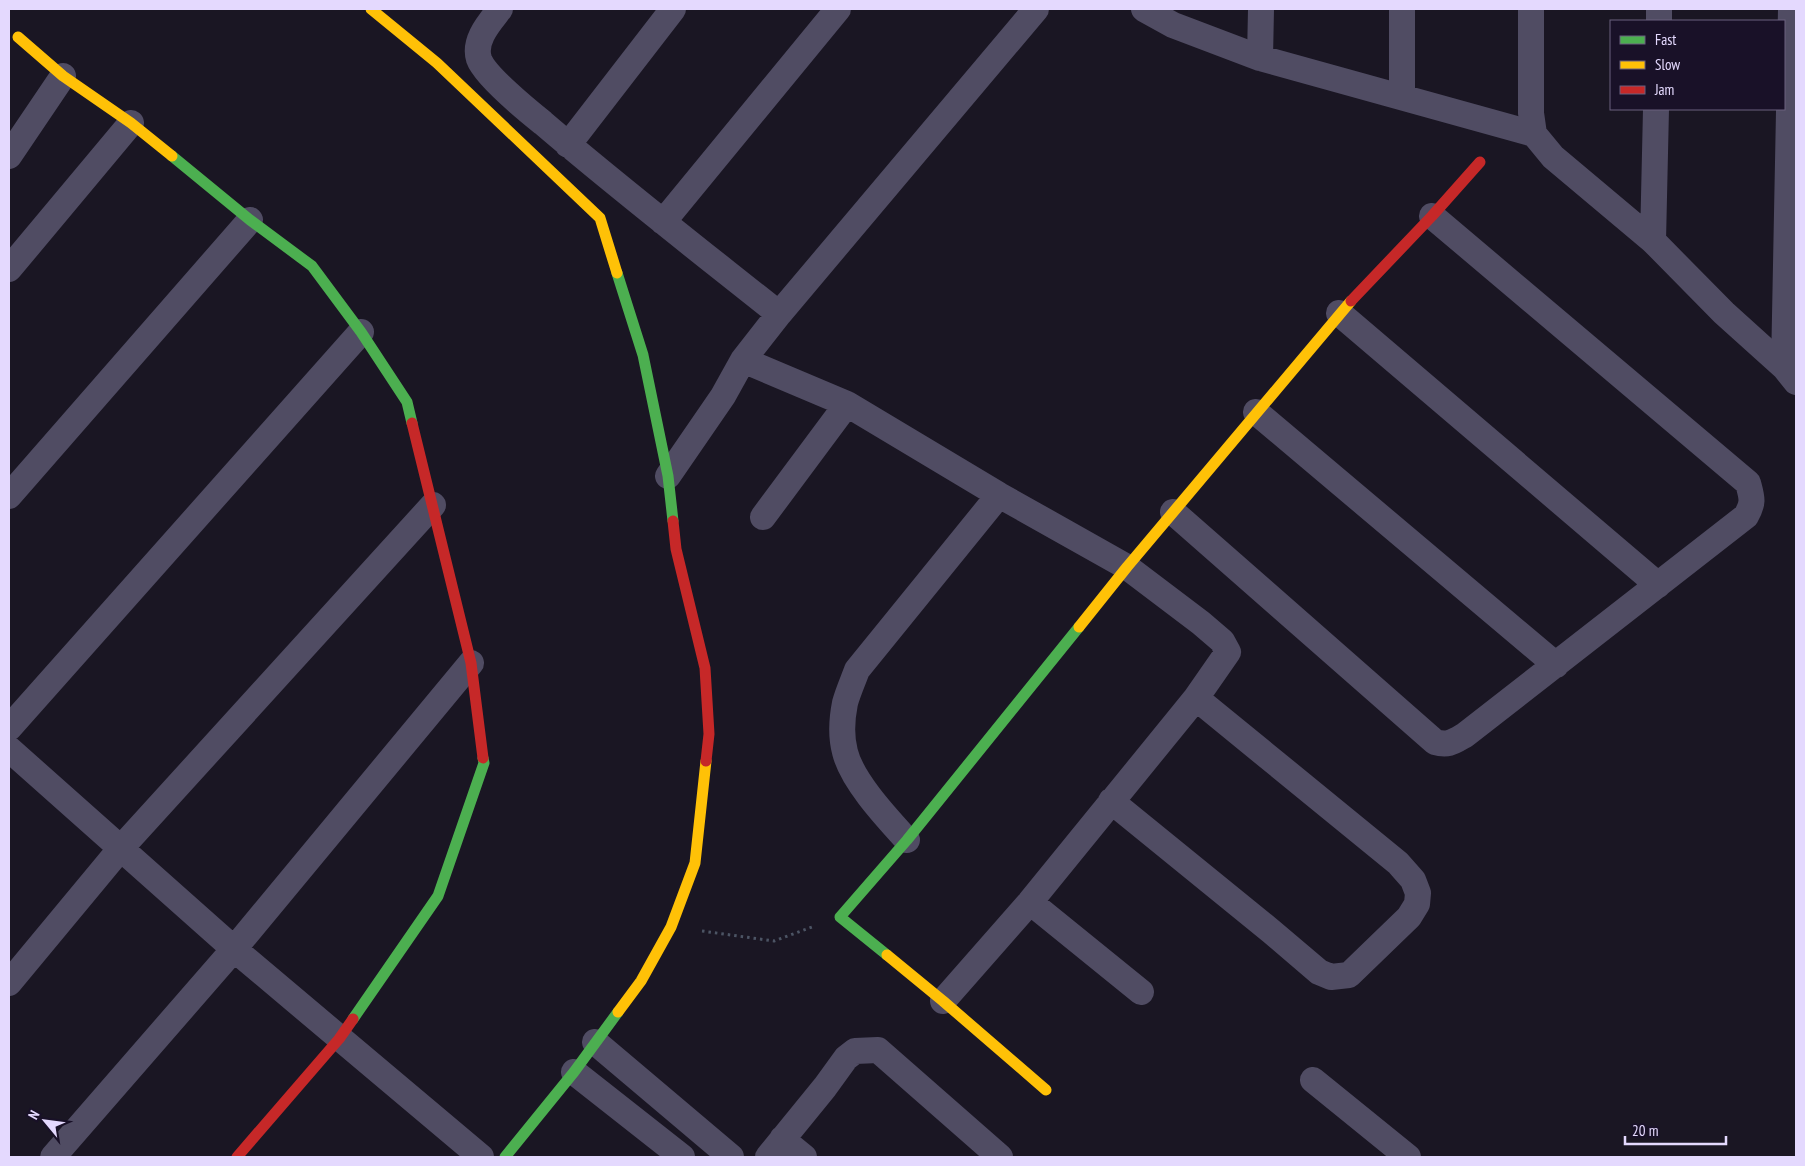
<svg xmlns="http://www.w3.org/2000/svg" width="1805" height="1166" font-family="'PT Sans Narrow',sans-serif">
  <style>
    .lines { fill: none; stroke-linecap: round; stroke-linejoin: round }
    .path { stroke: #4c5464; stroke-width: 3; stroke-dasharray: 2.5 4; stroke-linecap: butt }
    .street { stroke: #504c63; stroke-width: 26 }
    .fast { stroke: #4caf50; stroke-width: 11 }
    .slow { stroke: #ffc107; stroke-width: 11 }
    .jam { stroke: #c62828; stroke-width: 11 }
  </style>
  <rect width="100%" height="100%" fill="#1a1623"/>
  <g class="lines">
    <path class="path" d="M702,931L774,941L812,927"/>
    <path class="street" d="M500,9C490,22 473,40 479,59C485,76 528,111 543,123C620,189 700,251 779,314
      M1144,9L1173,25L1260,58L1534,134
      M1531,9V113L1534,134L1553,157L1653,241L1724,313L1784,367L1796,382
      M1659,21V9
      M1260,58L1261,9
      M1402,96V9
      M568,145L673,9
      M9,156L63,76
      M663,222L838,9
      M1653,241L1656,109
      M9,269L131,123
      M1339,313L1658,585
      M743,360L847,404L999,495L1127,567L1201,623L1222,641L1228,652L1196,698L1030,902L943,1001
      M1784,367L1791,9
      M1256,412L1556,665
      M668,476L723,396L743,360L779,314L1036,9
      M9,496L250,220
      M1173,512L1435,742C1448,746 1453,742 1465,735L1746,516C1754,502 1752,498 1748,483L1432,216
      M763,517L847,404
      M9,728L361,332
      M9,749L234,949L481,1157
      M1111,801L1272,932L1319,972L1331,977L1349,975L1409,917L1417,904L1418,893L1413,880L1398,863L1196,698
      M907,840C887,818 852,781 845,752C841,737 842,718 845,703C848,692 853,681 857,670L999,495
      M1030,902L1141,992
      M9,983L121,848L433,505
      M595,1042L731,1157
      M574,1072L682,1157
      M1313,1080L1408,1157
      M782,1139L804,1157
      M53,1157L234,949L471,663
      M768,1157L825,1087L846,1058L855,1051L878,1050L1000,1157"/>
    <path class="fast" d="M172,156L250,220L312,266L361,332L407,402L412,423
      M617,273L643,355L668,476L673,521
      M887,955L840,917L907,840L1079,627
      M353,1019L438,896L484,763L483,758
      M505,1157L574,1072L618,1012"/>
    <path class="slow" d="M371,9L437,63L600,218L617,273
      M18,37L63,76L131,123L172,156
      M1079,627L1127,567L1351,301
      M887,955L943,1001L1046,1090
      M618,1012L641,981L671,927L695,863L706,761"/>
    <path class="jam" d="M1351,301L1432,216L1480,162
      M412,423L471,663L483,758
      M673,521L676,549L705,668L709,734L706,761
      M237,1157L339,1039L353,1019"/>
  </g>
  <rect width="1805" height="1166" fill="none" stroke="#e4d9fe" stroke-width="20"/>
  <rect x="1610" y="20" width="175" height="90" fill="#191128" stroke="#6a617e"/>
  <rect x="1620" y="36" width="25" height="8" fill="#4caf50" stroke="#6a617e"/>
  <text x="1655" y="45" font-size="15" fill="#e4d9fe">Fast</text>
  <rect x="1620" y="61" width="25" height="8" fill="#ffc107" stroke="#6a617e"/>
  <text x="1655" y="70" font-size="15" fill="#e4d9fe">Slow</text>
  <rect x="1620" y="86" width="25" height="8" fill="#c62828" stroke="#6a617e"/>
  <text x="1655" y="95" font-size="15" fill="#e4d9fe">Jam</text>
  <g transform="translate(45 1121) rotate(299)" stroke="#191128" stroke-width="4" paint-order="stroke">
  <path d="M0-4L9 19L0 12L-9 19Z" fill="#e4d9fe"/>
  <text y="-8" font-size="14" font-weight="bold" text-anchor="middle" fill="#e4d9fe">N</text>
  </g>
  <path d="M1625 1136v8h101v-8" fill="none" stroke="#e4d9fe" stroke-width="2.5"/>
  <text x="1632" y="1136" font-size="15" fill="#e4d9fe" stroke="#191128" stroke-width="4" paint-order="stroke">20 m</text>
</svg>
